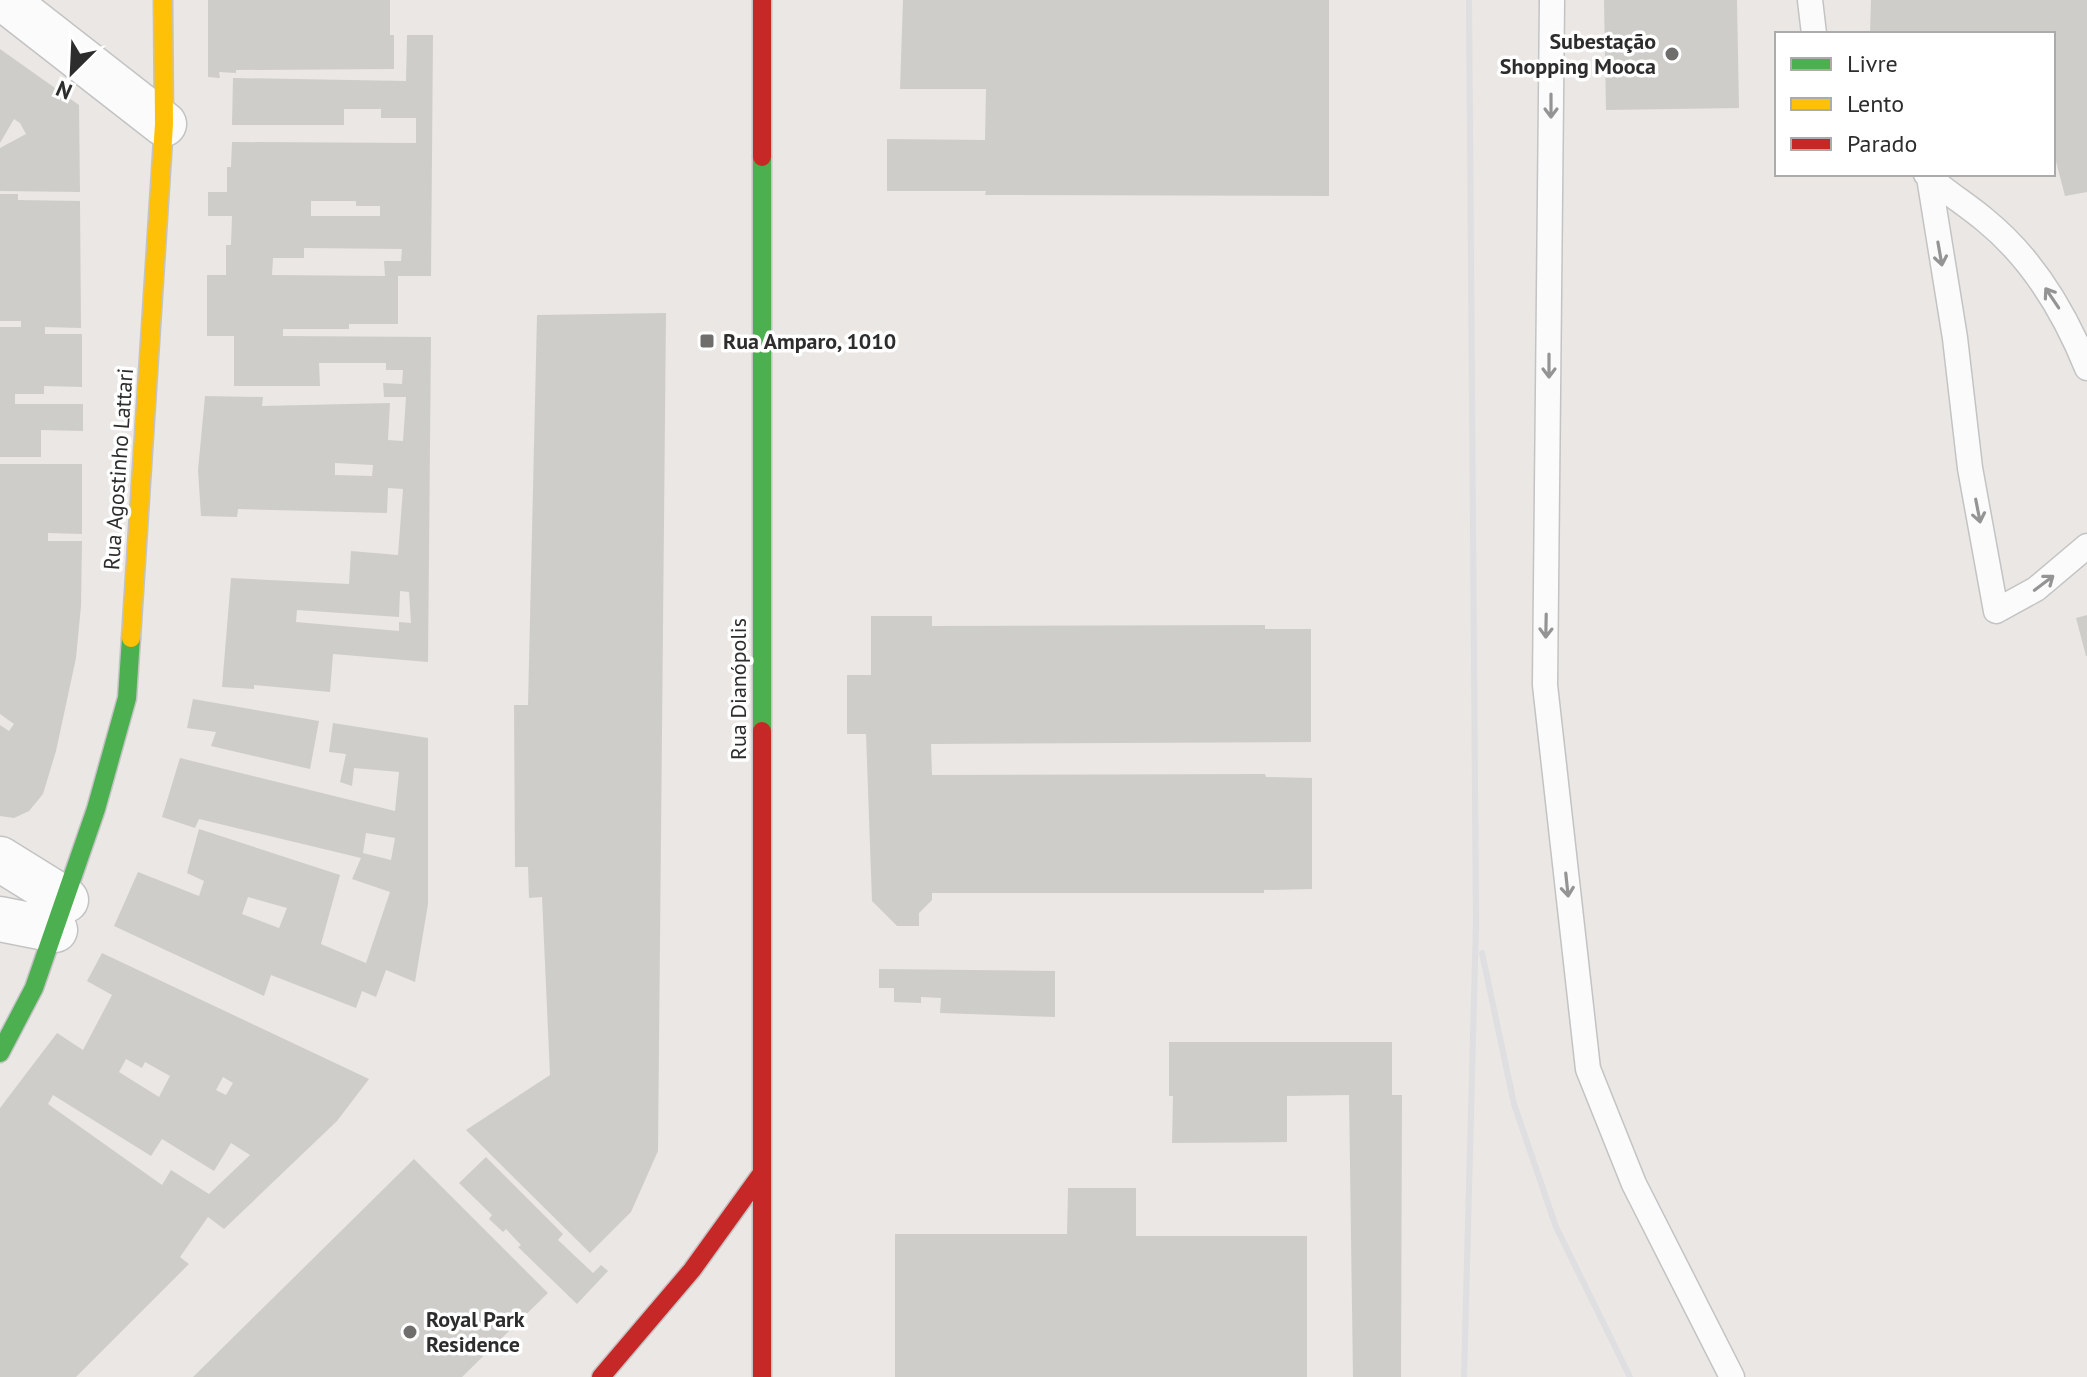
<svg xmlns="http://www.w3.org/2000/svg" width="2087" height="1377" font-family="'PT Sans',sans-serif">
  <style>
    .building { fill: #cfcdca; fill-rule: evenodd }
    .lines { fill: none; stroke-linecap: round; stroke-linejoin: round }
    .lane-casing { stroke: #c4c3c4; stroke-width: 27 }
    .street-casing { stroke: #c4c3c4; stroke-width: 47 }
    .fast-casing { stroke: #c4c3c4; stroke-width: 21 }
    .slow-casing { stroke: #c4c3c4; stroke-width: 21 }
    .jam-casing { stroke: #c4c3c4; stroke-width: 21 }
    .lane { stroke: #fcfbfb; stroke-width: 24 }
    .street { stroke: #fcfbfb; stroke-width: 44 }
    .fast { stroke: #4caf50; stroke-width: 18 }
    .slow { stroke: #ffc107; stroke-width: 18 }
    .jam { stroke: #c62828; stroke-width: 18 }
    .rail { stroke: #dfdee0; stroke-width: 6 }
    .oneway { stroke: #949494 }
    .poi-dot { fill: #6f6e6d; stroke: #fff; stroke-width: 3 }
    .labels { text-anchor: middle; dominant-baseline: central; stroke-width: 7; stroke-linejoin: round; paint-order: stroke }
    .poi-label { font-size: 22px; font-weight: bold; fill: #2d2d2d; stroke: #fff; text-anchor: start }
    .street-label { font-size: 22px; fill: #2d2d2d; stroke: #fff }
  </style>
  <rect width="100%" height="100%" fill="#eae7e4"/>
  <path class="building" d="M208,0H390V35H394V69L236,70V73L219,72L220,78L208,77Z
    M903,0H1329V196L985,195L986,191H887V139L985,140L986,89H900Z
    M1604,0H1737L1739,108L1606,110Z
    M1871,0H2087V192L2065,196L2053,150V34H1870Z
    M407,35H433L431,276H398V324H349V329H283V336L431,337L428,662L333,654L330,692L254,685V689L222,687L231,578L349,584L351,551L398,555L403,489L388,488L387,513L238,509L237,517L201,516L198,470L205,396L263,397L262,406L390,403L388,440L403,441L406,397H384L383,383L402,384L403,370H386V363H319L320,386H234V336H207V275H226V245H231L232,216H208V192H227V167H231L232,142L416,143V118H381V109H344V125H232L233,78L406,81ZM311,201H356V206H380V216H311ZM304,248L402,249L401,261H384L385,276L272,275L273,258H304ZM335,463L373,465L372,476L335,475ZM400,591L409,592L411,623L399,622V631L296,622L297,610L399,617Z
    M0,49L79,105L80,192L0,191V148L26,134L20,123L14,119L0,143Z
    M0,194H18V200L80,201L81,328L45,327V334H82V387L44,386V394H15V404H83V431L41,430V457H0V327H21V321H0Z
    M666,313L658,1151L631,1212L590,1253L466,1130L550,1075L542,897L529,898L528,867H515L514,705H528L537,315Z
    M0,464H82V534L48,533V541H82L81,606L76,658L56,751L43,794L29,811L14,818L0,816V725L9,731L14,724L0,714Z
    M2087,615V656H2086L2076,618Z
    M871,616H932V626L1265,625V629H1311V742L931,744L932,775L1265,774L1266,777L1312,778V889L1264,890V893H932V900L919,913V926H897L872,901L866,734H847V675H871Z
    M193,699L319,721L310,769L211,746L216,732L187,728Z
    M333,723L428,738V904L415,982L386,970L376,997L362,991L356,1008L271,975L264,996L114,926L138,872L199,896L204,881L187,873L199,829L340,875L321,944L366,963L390,892L352,879L361,858L199,819L195,828L162,817L180,758L395,811L399,772L354,768L352,786L340,782L346,754L329,752ZM366,833L395,838L391,860L363,853ZM248,897L287,908L279,928L242,914Z
    M102,953L369,1079L337,1121L224,1229L208,1217L180,1257L189,1264L76,1377H0V1108L57,1033L83,1050L112,995L87,981ZM126,1059L142,1068L145,1062L170,1076L159,1097L119,1072ZM223,1077L233,1083L226,1095L216,1090ZM53,1095L151,1156L162,1139L214,1171L231,1143L250,1155L209,1194L171,1170L162,1185L48,1104Z
    M879,969L1055,971V1017L940,1013L941,998L921,997V1003L894,1002V988H879Z
    M1169,1042H1392V1095H1402L1401,1377H1353L1349,1095L1287,1096V1142L1172,1143L1173,1096H1169Z
    M486,1157L563,1234L558,1240L593,1273L601,1265L608,1271L577,1304L518,1247L521,1245L506,1229L503,1232L489,1219L492,1215L459,1183Z
    M414,1159L548,1293L462,1377H193Z
    M1068,1188H1136V1236H1307V1377H895V1234H1067Z"/>
  <g class="lines">
    <defs>
      <path id="lane" d="M1552,0L1545,685L1588,1069L1634,1184L1732,1377
        M1810,0L1814,34
        M1926,174C1944,191 1966,204 1985,220C2033,259 2064,311 2087,368
        M1929,177L1955,338L1970,468L1996,611L2036,589L2087,546"/>
      <path id="street" d="M5,0L164,124
        M0,859L66,900
        M0,919L55,930"/>
      <path id="fast" d="M762,157V731
        M0,1053L34,988L96,809L127,698L131,638"/>
      <path id="slow" d="M131,638L164,124L163,0"/>
      <path id="jam" d="M762,0V157
        M762,731V1377
        M601,1377L692,1270L762,1173"/>
    </defs>
    <use href="#lane" class="lane-casing"/>
    <use href="#street" class="street-casing"/>
    <use href="#fast" class="fast-casing"/>
    <use href="#slow" class="slow-casing"/>
    <use href="#jam" class="jam-casing"/>
    <use href="#lane" class="lane"/>
    <use href="#street" class="street"/>
    <use href="#fast" class="fast"/>
    <use href="#slow" class="slow"/>
    <use href="#jam" class="jam"/>
    <path class="rail" d="M1482,953L1514,1104L1556,1227L1630,1377
      M1464,1377L1476,923L1469,0"/>
  </g>
  <defs><path id="oneway-shaft" d="M-6 0H5M1.5-3L5.5 0L1.5 3" fill="none" stroke-width="1.6" stroke-linecap="round" stroke-linejoin="round" transform="scale(2)"/></defs>
  <g class="oneway">
    <use href="#oneway-shaft" transform="translate(1551 106) rotate(90)"/>
    <use href="#oneway-shaft" transform="translate(1940 254) rotate(80)"/>
    <use href="#oneway-shaft" transform="translate(2052 298) rotate(-124)"/>
    <use href="#oneway-shaft" transform="translate(1549 366) rotate(90)"/>
    <use href="#oneway-shaft" transform="translate(1978 511) rotate(79)"/>
    <use href="#oneway-shaft" transform="translate(2044 583) rotate(-37)"/>
    <use href="#oneway-shaft" transform="translate(1546 626) rotate(91)"/>
    <use href="#oneway-shaft" transform="translate(1567 885) rotate(84)"/>
  </g>
  <g class="poi-dot">
    <circle cx="1672" cy="54" r="8"/>
    <rect x="699" y="333" width="16" height="16" rx="4"/>
    <circle cx="410" cy="1332" r="8"/>
  </g>
  <g class="labels">
    <g class="poi-label">
      <text x="1656" y="41" text-anchor="end">Subestação<tspan x="1656" dy="25">Shopping Mooca</tspan></text>
      <text x="723" y="341">Rua Amparo, 1010</text>
      <text x="426" y="1319">Royal Park<tspan x="426" dy="25">Residence</tspan></text>
    </g>
    <g class="street-label">
      <text transform="translate(118 469) rotate(-86)">Rua Agostinho Lattari</text>
      <text transform="translate(738 689) rotate(-90)">Rua Dianópolis</text>
    </g>
  </g>
  <rect x="1775" y="32" width="280" height="144" fill="#ffffff" stroke="#ababab" stroke-width="2"/>
  <rect x="1791" y="58" width="40" height="12" fill="#4caf50" stroke="#ababab" stroke-width="2"/>
  <text x="1847" y="72" font-size="24" fill="#2d2d2d">Livre</text>
  <rect x="1791" y="98" width="40" height="12" fill="#ffc107" stroke="#ababab" stroke-width="2"/>
  <text x="1847" y="112" font-size="24" fill="#2d2d2d">Lento</text>
  <rect x="1791" y="138" width="40" height="12" fill="#c62828" stroke="#ababab" stroke-width="2"/>
  <text x="1847" y="152" font-size="24" fill="#2d2d2d">Parado</text>
  <g transform="translate(72 72) rotate(204)" stroke="#ffffff" stroke-width="6" paint-order="stroke">
  <path d="M0-6L14 30L0 20L-14 30Z" fill="#2d2d2d"/>
  <text y="-12" font-size="22" font-weight="bold" text-anchor="middle" fill="#2d2d2d">N</text>
  </g>
</svg>
